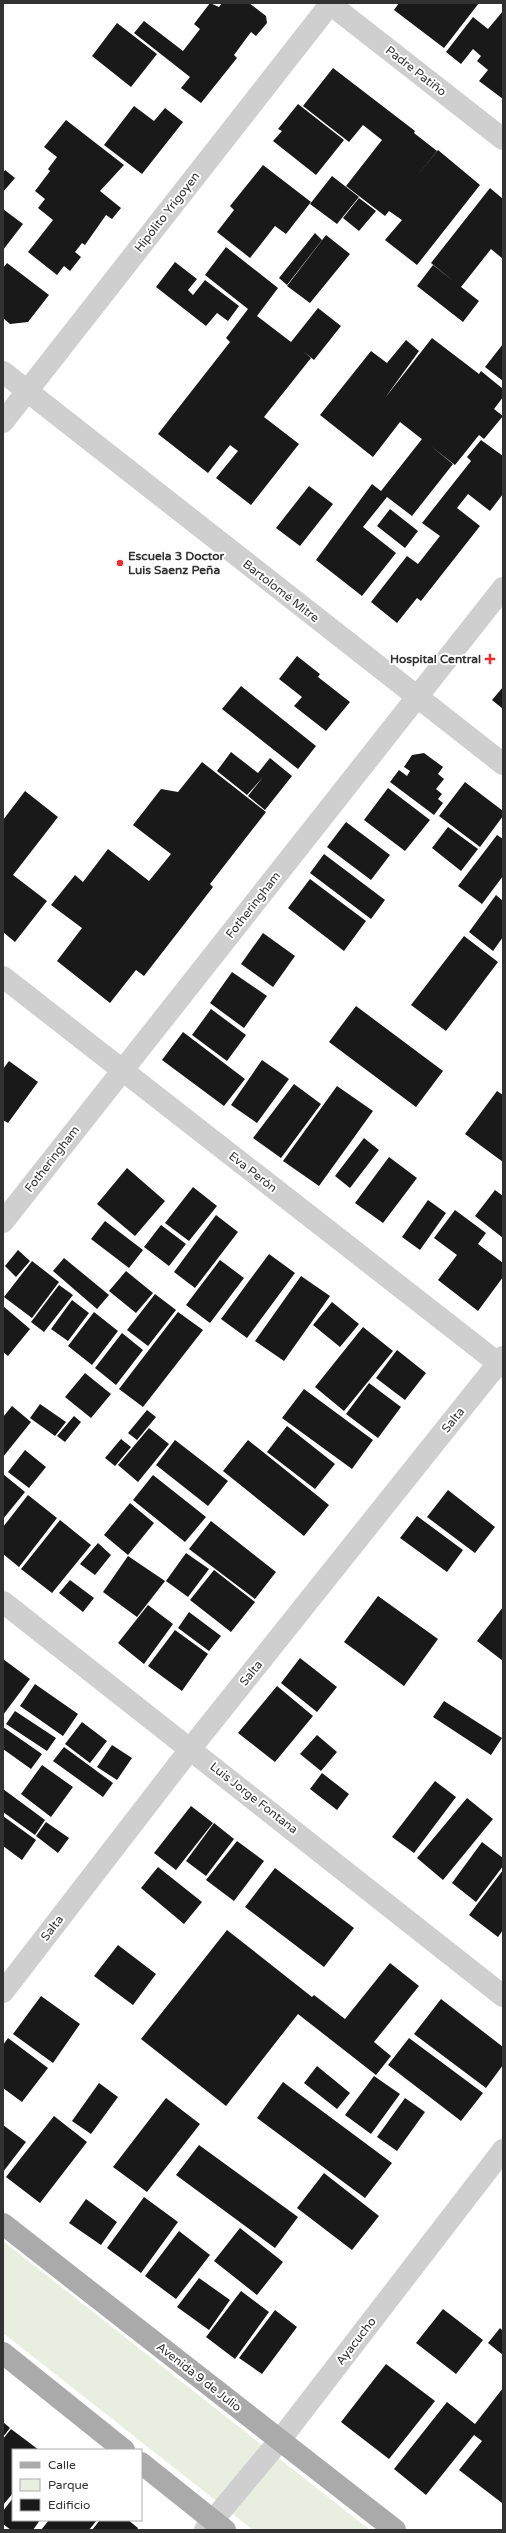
<svg xmlns="http://www.w3.org/2000/svg" width="506" height="2533" font-family="'Varela Round',sans-serif">
  <style>
    .green { fill: #e8efe0 }
    .building { fill: #191919 }
    .lines { fill: none; stroke-linecap: round; stroke-linejoin: round }
    .minor { stroke: #cfcfcf; stroke-width: 22 }
    .major { stroke: #aaa; stroke-width: 22 }
    .poi-dot { fill: #f12c32; stroke: #fff; stroke-width: 1.5 }
    .labels { text-anchor: middle; dominant-baseline: central; stroke-width: 4; stroke-linejoin: round; paint-order: stroke }
    .street-label { font-size: 12px; fill: #323232; stroke: #fff }
    .poi-label { font-size: 12px; font-weight: bold; fill: #323232; stroke: #fff; text-anchor: start }
  </style>
  <rect width="100%" height="100%" fill="#fff"/>
  <path class="green" d="M3,2241L370,2530H253L3,2333Z"/>
  <path class="building" d="M210,3L219,7L222,3H249L266,16L267,23L256,36L251,32L234,55L237,58L201,103L181,88L190,77L134,33L144,21L183,51L200,29L194,24Z
    M399,3H479L444,48L394,10Z
    M503,11V99L479,81L488,70L477,61L481,56L473,49L461,64L446,52L473,17L488,29Z
    M117,23L157,54L131,87L92,56Z
    M333,68L415,131L414,133L437,151L413,181L438,150L480,185L417,265L385,240L402,220L389,211L385,216L346,186L382,140L363,125L349,142L303,106Z
    M298,104L344,140L316,175L273,141L282,131L278,129Z
    M134,106L154,121L165,108L183,122L142,174L104,145Z
    M66,120L124,165L100,191L121,208L112,219L106,215L85,245L82,243L75,252L81,257L70,271L64,266L57,275L28,252L53,220L38,208L45,199L35,191L50,171L48,169L57,157L44,147Z
    M263,165L311,202L286,234L275,226L250,258L217,232L234,210L230,206Z
    M5,170L15,178L3,192V173Z
    M332,176L359,197L337,224L310,204Z
    M490,188L503,199V259L491,249L461,287L431,263Z
    M359,198L376,211L359,231L343,218Z
    M3,209L23,224L3,250Z
    M315,233L322,240L287,285L279,278Z
    M326,235L350,254L310,303L287,286Z
    M226,247L278,288L257,316L291,342L318,308L341,326L314,360L303,351L311,358L264,417L299,444L251,505L216,478L238,451L230,445L208,473L158,434L230,342L226,338L248,309L205,275Z
    M175,262L197,279L188,290L193,295L205,280L239,306L228,321L217,313L206,326L156,287Z
    M7,263L49,295L28,322L10,324L3,318V268Z
    M433,265L479,301L463,322L417,286Z
    M432,338L479,374L481,371L503,389V397L494,409L503,416L484,439L479,435L455,465L400,422L373,457L320,415L371,351L387,363L406,340L419,351L385,398Z
    M503,344V381L485,367Z
    M422,439L453,464L412,516L387,497L363,527L396,553L362,596L316,560L372,484L381,491Z
    M481,440L503,456V494L490,511L468,494L457,508L480,526L421,601L417,598L397,623L371,602L407,556L418,564L440,536L422,523L471,461L467,457Z
    M309,486L333,504L300,546L276,528Z
    M390,509L418,531L405,548L377,526Z
    M297,656L320,674L318,677L350,702L326,731L294,706L302,697L279,679Z
    M241,686L316,746L298,769L222,709Z
    M503,687V709L492,700Z
    M231,752L258,773L270,758L292,776L265,810L248,796L263,777L247,795L217,771Z
    M424,753L443,767L438,774L444,779L436,789L442,794L438,799L443,803L434,815L390,782L399,770L407,776L410,771L404,767L412,755Z
    M202,762L266,812L210,884L213,887L144,976L136,970L110,1003L57,961L82,928L51,905L75,875L83,882L108,849L149,881L171,854L133,825L161,789L178,792Z
    M465,782L503,811V816L480,847L439,816Z
    M388,788L430,820L405,851L364,820Z
    M25,791L58,817L13,875L47,901L15,942L3,932V820Z
    M346,822L390,855L371,880L327,847Z
    M448,827L478,849L461,871L432,848Z
    M497,835L503,839V876L482,904L458,886Z
    M324,854L385,900L371,919L310,873Z
    M310,879L366,921L344,951L288,908Z
    M496,895L503,901V937L493,951L469,932Z
    M263,933L295,956L273,987L241,964Z
    M464,936L498,962L446,1031L411,1005Z
    M232,972L267,996L244,1028L210,1003Z
    M356,1006L443,1071L416,1107L329,1042Z
    M211,1009L246,1035L227,1061L192,1035Z
    M183,1032L245,1079L224,1106L162,1060Z
    M262,1060L289,1079L257,1123L231,1105Z
    M9,1061L38,1082L8,1123L3,1120V1069Z
    M294,1084L321,1104L281,1158L253,1138Z
    M337,1086L373,1111L319,1186L283,1161Z
    M497,1091L503,1095V1162L465,1134Z
    M364,1138L379,1150L350,1188L335,1176Z
    M389,1157L417,1178L383,1223L355,1203Z
    M127,1168L165,1201L135,1236L97,1204Z
    M193,1187L217,1206L189,1241L165,1223Z
    M495,1190L503,1196V1238L475,1216Z
    M428,1200L446,1213L420,1250L402,1237Z
    M455,1210L486,1233L478,1244L503,1263V1277L478,1311L438,1280L457,1255L434,1238Z
    M216,1215L238,1232L195,1288L174,1272Z
    M105,1221L143,1250L129,1268L91,1239Z
    M161,1225L186,1244L169,1266L144,1247Z
    M18,1250L30,1261L16,1277L5,1266Z
    M269,1254L295,1273L247,1338L221,1319Z
    M64,1258L109,1295L97,1309L53,1271Z
    M220,1260L244,1278L210,1323L186,1305Z
    M32,1261L59,1282L32,1318L4,1297Z
    M126,1271L153,1293L136,1313L109,1291Z
    M301,1276L330,1296L284,1361L255,1341Z
    M59,1285L73,1295L44,1332L31,1322Z
    M155,1294L176,1310L148,1346L127,1330Z
    M72,1300L89,1313L68,1341L51,1329Z
    M332,1302L359,1324L340,1347L313,1325Z
    M3,1306L30,1329L8,1356L3,1352Z
    M94,1312L118,1331L92,1365L68,1346Z
    M178,1312L203,1330L143,1407L119,1389Z
    M363,1327L393,1351L344,1411L315,1387Z
    M122,1333L143,1350L116,1385L95,1368Z
    M397,1350L426,1373L405,1400L376,1378Z
    M85,1373L111,1394L91,1418L65,1397Z
    M369,1383L401,1407L378,1438L346,1414Z
    M304,1389L373,1440L352,1469L282,1418Z
    M40,1404L66,1422L55,1436L30,1418Z
    M12,1406L31,1422L3,1457V1417Z
    M147,1410L156,1417L137,1440L128,1433Z
    M74,1416L81,1422L65,1442L57,1436Z
    M287,1426L335,1464L315,1489L267,1452Z
    M149,1428L169,1444L138,1482L118,1465Z
    M121,1439L131,1447L115,1466L105,1458Z
    M175,1440L228,1481L208,1506L156,1465Z
    M248,1440L329,1505L304,1536L223,1471Z
    M25,1450L46,1467L29,1488L8,1472Z
    M3,1474L25,1492L3,1519Z
    M153,1475L206,1517L185,1542L133,1500Z
    M448,1490L495,1527L475,1553L427,1517Z
    M28,1495L57,1518L19,1567L3,1554V1527Z
    M130,1503L154,1523L128,1555L104,1535Z
    M417,1516L463,1550L447,1572L400,1538Z
    M60,1520L91,1545L52,1593L21,1569Z
    M211,1521L276,1572L255,1599L189,1549Z
    M98,1543L111,1555L95,1575L80,1564Z
    M186,1553L209,1569L188,1597L166,1581Z
    M128,1556L165,1581L137,1617L103,1592Z
    M214,1570L255,1602L231,1632L190,1600Z
    M70,1580L94,1598L83,1612L59,1593Z
    M378,1596L438,1639L404,1686L344,1642Z
    M148,1605L173,1624L144,1664L118,1643Z
    M503,1607V1661L477,1641Z
    M189,1612L221,1636L209,1651L178,1628Z
    M175,1630L208,1654L182,1691L148,1666Z
    M300,1658L337,1687L317,1712L281,1683Z
    M3,1659L30,1679L3,1715Z
    M35,1684L78,1714L63,1736L20,1706Z
    M277,1686L313,1716L275,1762L238,1733Z
    M444,1701L502,1738L491,1755L433,1717Z
    M15,1711L56,1738L47,1751L6,1724Z
    M82,1722L107,1741L90,1763L65,1744Z
    M3,1727L42,1754L31,1769L3,1749Z
    M317,1735L337,1752L321,1771L300,1754Z
    M112,1745L132,1758L117,1780L97,1767Z
    M64,1747L113,1783L103,1797L53,1761Z
    M42,1765L73,1787L51,1817L21,1794Z
    M322,1773L349,1794L337,1810L310,1789Z
    M435,1781L456,1797L414,1853L392,1837Z
    M3,1789L45,1820L35,1835L3,1812Z
    M467,1798L493,1819L443,1880L417,1858Z
    M191,1806L213,1823L176,1870L154,1853Z
    M3,1816L36,1840L22,1860L3,1846Z
    M46,1822L69,1838L58,1853L36,1836Z
    M214,1823L234,1839L206,1876L186,1861Z
    M237,1841L264,1861L234,1901L206,1880Z
    M482,1842L503,1858V1866L476,1902L452,1883Z
    M158,1867L202,1902L184,1924L141,1888Z
    M275,1868L354,1928L324,1967L245,1907Z
    M503,1870V1930L498,1937L469,1915Z
    M227,1930L312,1997L314,1995L345,2019L390,1963L419,1986L374,2042L391,2056L376,2075L298,2014L226,2106L141,2039Z
    M118,1945L156,1974L133,2005L94,1976Z
    M41,1996L80,2024L53,2063L13,2034Z
    M441,1999L503,2047V2065L486,2088L414,2034Z
    M8,2038L48,2068L22,2102L3,2088V2045Z
    M409,2038L483,2093L461,2121L388,2065Z
    M317,2066L350,2093L337,2109L304,2083Z
    M374,2076L400,2094L371,2134L345,2115Z
    M283,2082L392,2163L365,2198L257,2118Z
    M99,2083L118,2097L91,2134L72,2121Z
    M166,2098L200,2124L147,2192L113,2167Z
    M405,2098L425,2112L397,2151L377,2137Z
    M54,2116L87,2142L40,2203L6,2177Z
    M3,2125L26,2142L3,2172Z
    M199,2145L298,2217L275,2248L176,2175Z
    M324,2173L379,2216L352,2250L297,2208Z
    M144,2197L178,2222L141,2273L107,2248Z
    M86,2199L117,2222L101,2245L69,2223Z
    M240,2228L283,2262L257,2295L214,2261Z
    M179,2231L210,2255L176,2299L145,2276Z
    M199,2278L230,2300L209,2330L177,2307Z
    M241,2291L269,2312L235,2359L206,2337Z
    M443,2309L483,2340L456,2374L416,2343Z
    M275,2310L297,2327L262,2374L239,2358Z
    M500,2328L503,2331V2355L488,2343Z
    M386,2364L435,2401L389,2459L341,2422Z
    M503,2388L502,2503L459,2470L482,2441L474,2435L426,2495L394,2469L447,2402L475,2424Z
    M3,2422L10,2428L3,2437Z
    M11,2429L39,2450H13V2493L3,2505V2439Z
    M13,2498V2520H40L33,2530H11L3,2524V2511Z
    M49,2520H97L89,2530H41Z
    M100,2520H128L138,2528L137,2530H92Z"/>
  <g class="lines">
    <path class="minor" d="M329,3L503,139
      M3,372L503,764
      M3,422L331,3
      M3,977L503,1367
      M3,1222L503,588
      M3,1602L503,1996
      M3,1992L191,1748L503,1357
      M205,2530L280,2440L503,2150"/>
    <path class="major" d="M3,2224L395,2530
      M3,2353L124,2450
      M141,2463L225,2530"/>
  </g>
  <g class="poi-dot">
    <circle cx="120" cy="563" r="4"/>
    <path d="M488 653h4v4h4v4h-4v4h-4v-4h-4v-4h4z"/>
  </g>
  <g class="labels">
    <g class="street-label">
      <text transform="translate(416 71) rotate(38)">Padre Patiño</text>
      <text transform="translate(167 212) rotate(-52)">Hipólito Yrigoyen</text>
      <text transform="translate(281 591) rotate(38)">Bartolomé Mitre</text>
      <text transform="translate(253 905) rotate(-52)">Fotheringham</text>
      <text transform="translate(52 1159) rotate(-52)">Fotheringham</text>
      <text transform="translate(253 1172) rotate(38)">Eva Perón</text>
      <text transform="translate(453 1420) rotate(-51)">Salta</text>
      <text transform="translate(251 1673) rotate(-51)">Salta</text>
      <text transform="translate(254 1798) rotate(38)">Luis Jorge Fontana</text>
      <text transform="translate(52 1928) rotate(-52)">Salta</text>
      <text transform="translate(356 2341) rotate(-52)">Ayacucho</text>
      <text transform="translate(199 2377) rotate(38)">Avenida 9 de Julio</text>
    </g>
    <g class="poi-label">
      <text x="128" y="556">Escuela 3 Doctor<tspan x="128" dy="14">Luis Saenz Peña</tspan></text>
      <text x="481" y="659" text-anchor="end">Hospital Central</text>
    </g>
  </g>
  <rect width="506" height="2533" fill="none" stroke="#323232" stroke-width="8"/>
  <rect x="12" y="2449" width="130" height="72" fill="#ffffff" stroke="#adadad"/>
  <rect x="20" y="2462" width="20" height="6" fill="#aaaaaa" stroke="#adadad"/>
  <text x="48" y="2469" font-size="12" fill="#323232">Calle</text>
  <rect x="20" y="2479" width="20" height="12" fill="#e8efe0" stroke="#adadad"/>
  <text x="48" y="2489" font-size="12" fill="#323232">Parque</text>
  <rect x="20" y="2499" width="20" height="12" fill="#191919" stroke="#adadad"/>
  <text x="48" y="2509" font-size="12" fill="#323232">Edificio</text>
</svg>
